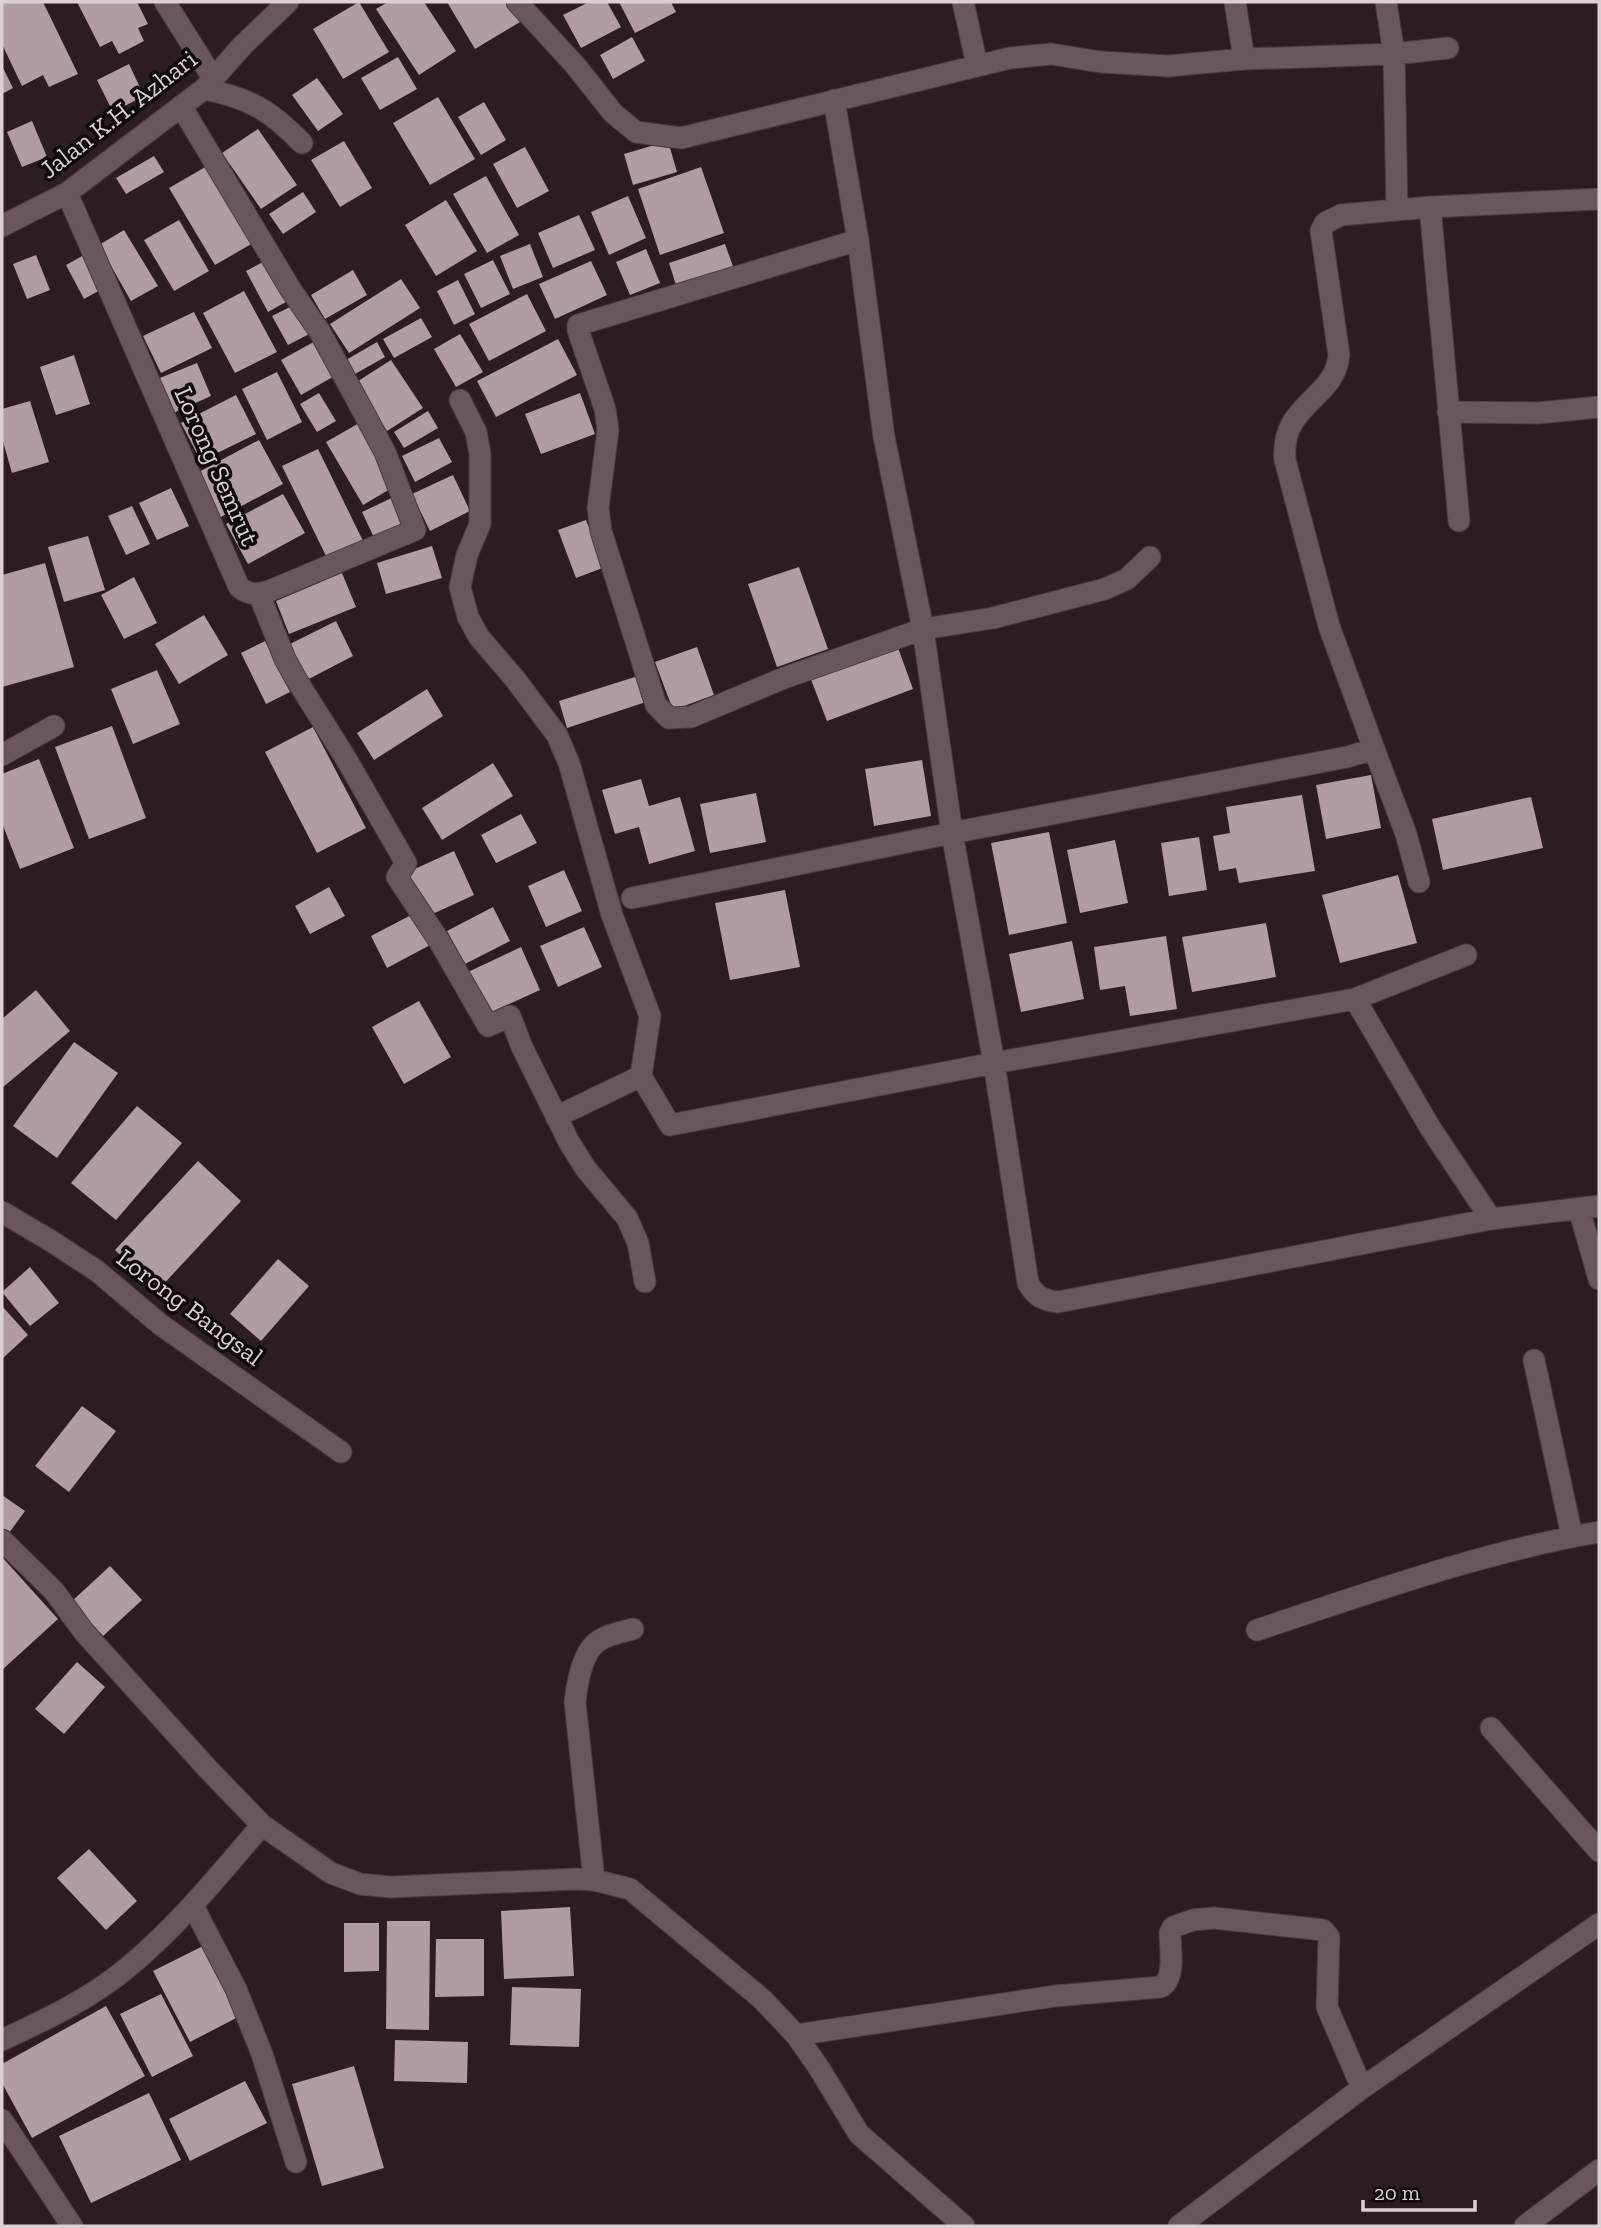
<svg xmlns="http://www.w3.org/2000/svg" width="1601" height="2228" font-family="'Zilla Slab',serif">
  <style>
    .building { fill: #af9d9f }
    .lines { fill: none; stroke-linecap: round; stroke-linejoin: round }
    .minor-casing { stroke: #483c3e; stroke-width: 23 }
    .minor { stroke: #69585b; stroke-width: 21 }
    .labels { text-anchor: middle; dominant-baseline: central; stroke-width: 7; stroke-linejoin: round; paint-order: stroke }
    .street-label { font-size: 26px; fill: #dbd1d2; stroke: #100a0b }
  </style>
  <rect width="100%" height="100%" fill="#2c1e20"/>
  <path class="building" d="M2,2H43L78,74L49,87L43,75L22,86L2,44Z
    M77,2H137L148,24L138,28L144,41L119,54L112,41L100,47Z
    M359,2L389,52L343,79L313,29Z
    M388,2H424L456,51L419,75L376,9Z
    M447,2H507L520,22L475,49Z
    M589,2H607L621,27L581,48L563,15Z
    M619,2H671L676,12L635,33Z
    M632,37L645,61L613,79L600,55Z
    M398,57L417,89L380,110L361,78Z
    M129,64L144,96L113,112L97,80Z
    M2,66L13,88L2,94Z
    M317,78L343,114L318,131L292,95Z
    M438,97L475,159L430,185L393,123Z
    M484,102L506,140L481,155L458,117Z
    M32,121L47,157L22,167L7,132Z
    M258,129L297,185L261,209L222,153Z
    M344,141L372,188L340,207L311,160Z
    M668,141L677,172L633,185L624,154Z
    M525,147L549,191L517,208L493,164Z
    M154,156L164,172L126,194L116,178Z
    M214,162L260,239L215,265L169,188Z
    M701,167L724,233L660,255L638,189Z
    M486,176L519,235L487,253L453,194Z
    M303,192L316,212L283,234L269,214Z
    M628,196L646,238L609,255L591,212Z
    M446,200L477,251L436,276L405,225Z
    M579,215L595,250L553,268L538,233Z
    M179,220L209,271L174,291L144,240Z
    M124,230L158,286L131,301L99,245Z
    M530,244L543,277L513,289L500,256Z
    M725,244L734,269L677,288L669,263Z
    M646,249L660,283L630,295L616,262Z
    M278,254L300,294L268,312L246,271Z
    M36,255L50,290L27,299L13,264Z
    M84,255L102,289L84,299L66,265Z
    M493,260L510,294L481,308L464,274Z
    M591,261L607,295L555,319L539,284Z
    M353,270L367,295L325,319L311,295Z
    M401,279L420,308L349,353L330,324Z
    M458,280L475,314L454,325L437,291Z
    M244,291L277,352L235,373L203,313Z
    M527,294L546,331L489,361L469,324Z
    M302,301L317,330L288,345L272,316Z
    M194,312L212,348L161,373L143,336Z
    M421,318L432,337L394,358L383,339Z
    M460,334L483,372L456,387L434,349Z
    M319,339L338,374L301,395L281,360Z
    M558,339L577,375L496,417L477,381Z
    M377,342L385,357L355,374L346,360Z
    M74,355L90,404L56,415L40,367Z
    M391,360L423,408L387,431L355,383Z
    M197,363L211,396L171,414L155,380Z
    M277,372L302,422L267,440L242,389Z
    M319,393L336,421L317,432L300,404Z
    M580,393L595,434L541,454L525,414Z
    M236,395L256,434L201,461L181,423Z
    M30,401L49,462L12,473L2,438V409Z
    M428,411L438,428L404,448L394,432Z
    M361,422L397,485L363,505L326,442Z
    M439,438L452,462L415,482L402,456Z
    M259,440L283,484L219,518L195,474Z
    M318,449L364,543L328,560L282,466Z
    M453,475L470,511L430,531L412,494Z
    M171,488L189,526L157,540L139,503Z
    M283,494L305,533L248,564L226,524Z
    M400,494L417,529L379,548L362,512Z
    M132,506L150,544L126,555L108,516Z
    M586,520L605,567L576,578L558,530Z
    M88,536L105,590L64,602L48,547Z
    M432,546L442,578L386,594L377,563Z
    M45,563L74,667L2,687V575Z
    M799,567L828,649L777,667L748,584Z
    M342,573L356,607L289,634L276,601Z
    M134,577L157,623L124,639L101,595Z
    M204,615L228,655L179,684L155,644Z
    M336,621L353,656L303,682L284,647Z
    M265,641L290,692L266,704L241,653Z
    M897,645L913,689L827,721L810,677Z
    M697,647L714,695L673,710L655,662Z
    M157,670L180,724L133,744L111,689Z
    M638,676L646,702L567,728L559,701Z
    M427,689L443,716L374,760L357,733Z
    M112,726L146,818L89,839L55,747Z
    M313,727L366,828L317,853L265,752Z
    M39,759L74,848L20,869L2,823V774Z
    M922,760L931,816L874,826L865,769Z
    M493,763L513,796L442,840L422,808Z
    M1371,775L1381,828L1326,839L1316,785Z
    M641,779L649,806L680,797L695,851L649,864L639,827L615,834L602,790Z
    M756,793L766,842L710,853L700,804Z
    M1302,795L1315,871L1239,883L1236,868L1219,871L1213,836L1230,833L1226,807Z
    M1531,797L1543,848L1443,870L1432,819Z
    M521,814L537,843L496,863L481,835Z
    M1049,832L1067,923L1009,935L991,843Z
    M1199,837L1207,890L1169,896L1161,843Z
    M1115,840L1128,903L1080,913L1067,850Z
    M454,851L474,895L426,917L406,873Z
    M564,870L582,911L546,927L528,886Z
    M1398,875L1417,943L1340,963L1322,895Z
    M329,887L345,916L310,934L295,906Z
    M785,890L800,967L730,980L715,903Z
    M493,907L510,941L465,964L447,931Z
    M415,913L432,944L387,968L371,936Z
    M1266,923L1276,977L1192,992L1182,937Z
    M584,927L602,967L558,987L540,946Z
    M1166,936L1177,1009L1130,1016L1125,986L1100,990L1094,947Z
    M1072,941L1084,999L1021,1012L1009,954Z
    M521,947L540,990L487,1014L468,972Z
    M36,990L70,1031L2,1088V1019Z
    M419,1001L451,1057L404,1084L372,1027Z
    M74,1042L118,1073L57,1158L13,1126Z
    M137,1106L182,1143L116,1220L71,1183Z
    M198,1161L241,1201L158,1290L115,1250Z
    M278,1259L309,1286L261,1341L230,1314Z
    M30,1267L59,1303L30,1326L2,1292Z
    M2,1306L28,1335L2,1359Z
    M82,1406L116,1431L69,1492L35,1466Z
    M2,1495L25,1511L9,1533L2,1528Z
    M2,1557L58,1619L2,1670Z
    M110,1566L142,1600L103,1636L71,1602Z
    M77,1662L105,1687L64,1734L35,1709Z
    M89,1849L137,1901L106,1930L57,1878Z
    M570,1907L574,1976L504,1979L501,1911Z
    M387,1921H430L429,2030L386,2029Z
    M344,1923H379V1971L344,1972Z
    M436,1939H484V1996L435,1997Z
    M205,1945L242,2015L190,2042L153,1971Z
    M512,1987L581,1989L579,2047L510,2045Z
    M161,1994L193,2056L152,2077L120,2014Z
    M106,2006L145,2076L32,2138L2,2083V2064Z
    M395,2040L468,2042L467,2083L394,2081Z
    M354,2066L384,2168L322,2186L292,2084Z
    M245,2081L267,2123L190,2161L169,2119Z
    M149,2093L181,2160L91,2203L59,2136Z"/>
  <g class="lines">
    <defs>
      <path id="minor" d="M165,2L213,78
        M517,2L575,65L613,113L636,132L681,138L1010,58L1051,54L1101,62L1168,66L1244,59L1394,54L1448,48
        M963,2L977,65
        M1235,2L1244,59
        M1386,2L1394,54L1397,210
        M204,89C249,98 270,110 302,143
        M834,100L858,240L884,437L923,629L952,833L994,1063L1028,1283C1036,1297 1043,1300 1058,1302L1491,1219L1599,1206
        M67,193L239,587C249,595 257,595 269,591L415,530L385,452L320,332L291,290L181,106
        M1430,207L1459,521
        M2,226L67,193L204,89L243,45L288,2
        M858,240L578,325V330L605,409L608,430L598,508L601,531L656,705L669,718L691,717L784,678L923,629L993,618L1105,589L1127,579L1150,557
        M460,400L476,432L480,454V524L467,555L460,587L468,617L479,637L515,679L557,735L569,763L612,915L650,1016L641,1076
        M1448,412L1538,413L1599,407
        M259,594L285,659L296,679L345,757L406,863L397,877L438,939L488,1026L510,1016L522,1047L569,1142L586,1169L627,1218L638,1243L645,1282
        M1374,749L1406,834L1419,882
        M2,755L54,726
        M632,898L952,833L1347,757L1374,749L1329,626L1285,460C1280,403 1335,400 1339,355L1321,231L1325,223L1341,215L1430,207L1599,199
        M1355,999L1466,955
        M556,1117L641,1076L670,1125L994,1063L1355,999L1431,1129L1491,1219
        M1579,1209L1599,1279
        M2,1212L51,1241L97,1271L161,1325L341,1452
        M1534,1360L1572,1536
        M2,1540L54,1591L84,1632L207,1768L262,1825L331,1873L360,1884L391,1887L576,1879L594,1880L630,1889L762,1999L796,2035L819,2068L859,2134L964,2226
        M1257,1630C1369,1593 1482,1552 1599,1532
        M1491,1728L1599,1851
        M594,1880L575,1702C577,1684 582,1650 600,1640C609,1634 622,1632 633,1629
        M193,1906L236,1989L262,2054L296,2162
        M796,2035L1055,1996L1161,1987C1176,1978 1170,1949 1170,1933L1173,1927L1193,1920L1214,1918L1323,1930L1329,1937L1327,2007L1362,2088
        M2,2040C45,2020 90,1999 127,1968C178,1926 219,1875 262,1825
        M2,2120L72,2226
        M1179,2226L1362,2088L1599,1924
        M1525,2226L1599,2170"/>
    </defs>
    <use href="#minor" class="minor-casing"/>
    <use href="#minor" class="minor"/>
  </g>
  <g class="labels">
    <g class="street-label">
      <text transform="translate(118 114) rotate(-38)">Jalan K.H. Azhari</text>
      <text transform="translate(217 466) rotate(66)">Lorong Semrut</text>
      <text transform="translate(190 1307) rotate(37)">Lorong Bangsal</text>
    </g>
  </g>
  <rect width="1601" height="2228" fill="none" stroke="#dbd1d2" stroke-width="7"/>
  <path d="M1363 2200v10h112v-10" fill="none" stroke="#dbd1d2" stroke-width="3.5"/>
  <text x="1374" y="2200" font-size="21" fill="#dbd1d2" stroke="#100a0b" stroke-width="5" paint-order="stroke">20 m</text>
</svg>
